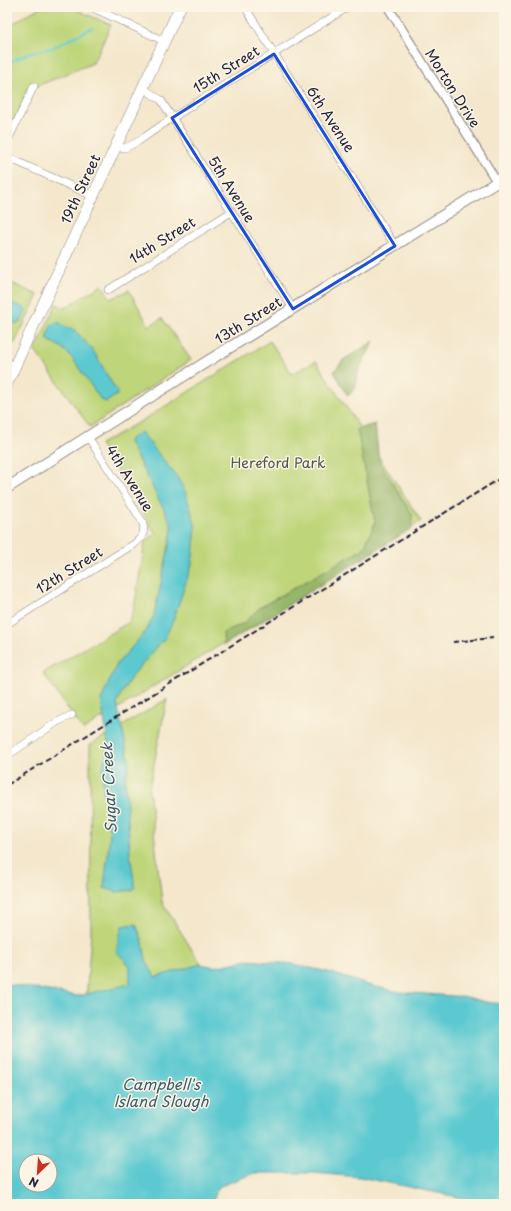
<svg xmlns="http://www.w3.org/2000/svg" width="511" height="1211" font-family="'Playpen Sans',sans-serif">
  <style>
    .green { fill: #bed579; stroke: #707c5a }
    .forest { fill: #96b669; stroke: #5c6c52 }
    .water { fill: #5bc9d0; stroke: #3e7686; fill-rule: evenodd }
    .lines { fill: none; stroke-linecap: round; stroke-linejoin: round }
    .stream { stroke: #5bc9d0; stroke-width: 2 }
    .minor-casing { stroke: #8b8484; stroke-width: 8 }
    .tertiary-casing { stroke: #8b8484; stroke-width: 10 }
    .secondary-casing { stroke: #8b8484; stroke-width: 12 }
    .primary-casing { stroke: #8b8484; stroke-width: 12 }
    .minor { stroke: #fff; stroke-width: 7 }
    .tertiary { stroke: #fff; stroke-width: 8 }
    .secondary { stroke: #fff; stroke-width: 10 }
    .primary { stroke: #fff; stroke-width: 11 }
    .rail { stroke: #22223b; stroke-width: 2; stroke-dasharray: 6 3; stroke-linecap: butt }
    .marked { fill: none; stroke: #1d4ed8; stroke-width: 3; stroke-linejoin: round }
    .labels { text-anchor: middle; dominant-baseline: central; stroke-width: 3; stroke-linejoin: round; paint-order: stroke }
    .street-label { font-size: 14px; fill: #22223b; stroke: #fcf5e5 }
    .park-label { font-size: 14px; fill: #51584e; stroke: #fcf5e5 }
    .water-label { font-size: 15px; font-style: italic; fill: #365c6f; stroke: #fcf5e5 }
  </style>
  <rect width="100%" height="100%" fill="#fcf5e5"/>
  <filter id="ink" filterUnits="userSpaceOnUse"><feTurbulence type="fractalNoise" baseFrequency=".025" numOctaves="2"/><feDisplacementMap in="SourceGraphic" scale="8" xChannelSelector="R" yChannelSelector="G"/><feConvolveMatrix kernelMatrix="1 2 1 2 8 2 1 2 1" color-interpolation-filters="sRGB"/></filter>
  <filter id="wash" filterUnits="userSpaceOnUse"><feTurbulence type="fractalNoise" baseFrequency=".012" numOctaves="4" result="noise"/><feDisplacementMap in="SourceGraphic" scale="16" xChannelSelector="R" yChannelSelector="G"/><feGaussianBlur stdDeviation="0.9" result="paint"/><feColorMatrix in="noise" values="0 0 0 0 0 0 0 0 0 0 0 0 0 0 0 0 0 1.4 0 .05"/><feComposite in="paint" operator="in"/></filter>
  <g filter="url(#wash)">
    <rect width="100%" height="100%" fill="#f4e7cc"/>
    <path class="green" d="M40,7H71L111,25L93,63L30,89L7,136V27Z
      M7,281L38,295L15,343L7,342Z
      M102,285L111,299L129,290L149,326L162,318L191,360L90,427L35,351L56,304L65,308Z
      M270,341L292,374L316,361L421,521L83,730L43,673L129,622L134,609L145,541L156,534L100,444L143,420Z
      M167,699L149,789L162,902L216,988L86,1003L91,933L90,745Z"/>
    <path class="forest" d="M374,341L358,372L356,387L348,396L334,372L343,360Z
      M375,424L379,462L412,514V528L224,645L223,633L244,623L259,608L363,549L375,523L357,429Z"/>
    <path class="water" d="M7,301L24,308L26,311L20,323L17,324L7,320Z
      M57,322L76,331L94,352L117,392V395L106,402L101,400L72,358L61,347L48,340L47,335L52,324Z
      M141,432L177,477L185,491L196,527L192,564L174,618L165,638L132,676L121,694L117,704L130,765L125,778L130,853L135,888L133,890L117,892L104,888L110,834L103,790V767L108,742L101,700L117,664L147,630L154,615L170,541L172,529L169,519L129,442L130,439Z
      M136,924L143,942L146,960L155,977L201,964L215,967L247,960L293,964L328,972L372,986L399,992L467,997L486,1002L504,1004V1204L482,1202L360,1177L313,1173H255L218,1187L212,1204H7V984L78,996L130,984V966L116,951L122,926ZM26,1161H50V1185H26Z"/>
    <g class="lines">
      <path class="stream" d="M7,63L29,53L52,48L92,28"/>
    </g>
  </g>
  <g filter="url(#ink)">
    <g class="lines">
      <defs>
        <path id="minor" d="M91,7L164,41
          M245,7L395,246
          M143,88L161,100L293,309
          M7,142L34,86
          M116,147L125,148L139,141L172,118L348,7
          M7,157L93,196
          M108,290L231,212
          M7,624L134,544C143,536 146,533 142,521L88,437
          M7,756L57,722L72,715"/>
        <path id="tertiary" d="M388,7L497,182L504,178"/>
        <path id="secondary" d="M7,488L166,387L497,182"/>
        <path id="primary" d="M7,383L180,7"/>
      </defs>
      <use href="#minor" class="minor-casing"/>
      <use href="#tertiary" class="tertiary-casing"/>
      <use href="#secondary" class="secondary-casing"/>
      <use href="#primary" class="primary-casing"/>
      <use href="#minor" class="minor"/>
      <use href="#tertiary" class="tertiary"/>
      <use href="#secondary" class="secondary"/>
      <use href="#primary" class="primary"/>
      <path class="rail" d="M453,642L493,638
        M7,785L504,476"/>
    </g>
  </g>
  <path class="marked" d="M274,54L395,246L293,309L172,118Z"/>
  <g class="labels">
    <g class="street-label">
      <text transform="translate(226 69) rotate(-32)">15th Street</text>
      <text transform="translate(453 88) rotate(58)">Morton Drive</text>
      <text transform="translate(331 119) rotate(57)">6th Avenue</text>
      <text transform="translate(80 189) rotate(-65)">19th Street</text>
      <text transform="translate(232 189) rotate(58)">5th Avenue</text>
      <text transform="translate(162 240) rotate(-32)">14th Street</text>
      <text transform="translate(248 320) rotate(-32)">13th Street</text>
      <text transform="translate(130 478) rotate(58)">4th Avenue</text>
      <text transform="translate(69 570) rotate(-32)">12th Street</text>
    </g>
    <g class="park-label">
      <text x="278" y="462">Hereford Park</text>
    </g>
    <g class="water-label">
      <text transform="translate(108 788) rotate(-93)">Sugar Creek</text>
      <text x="161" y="1083">Campbell's<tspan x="161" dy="17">Island Slough</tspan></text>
    </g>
  </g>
  <rect width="511" height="1211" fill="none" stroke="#fcf5e5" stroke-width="24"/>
  <g transform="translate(38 1173) rotate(205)"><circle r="19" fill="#fcf5e5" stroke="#a5a1a1"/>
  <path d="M0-3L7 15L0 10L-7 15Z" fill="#c8321e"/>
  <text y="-6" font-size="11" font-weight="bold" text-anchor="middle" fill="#22223b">N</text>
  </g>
</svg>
